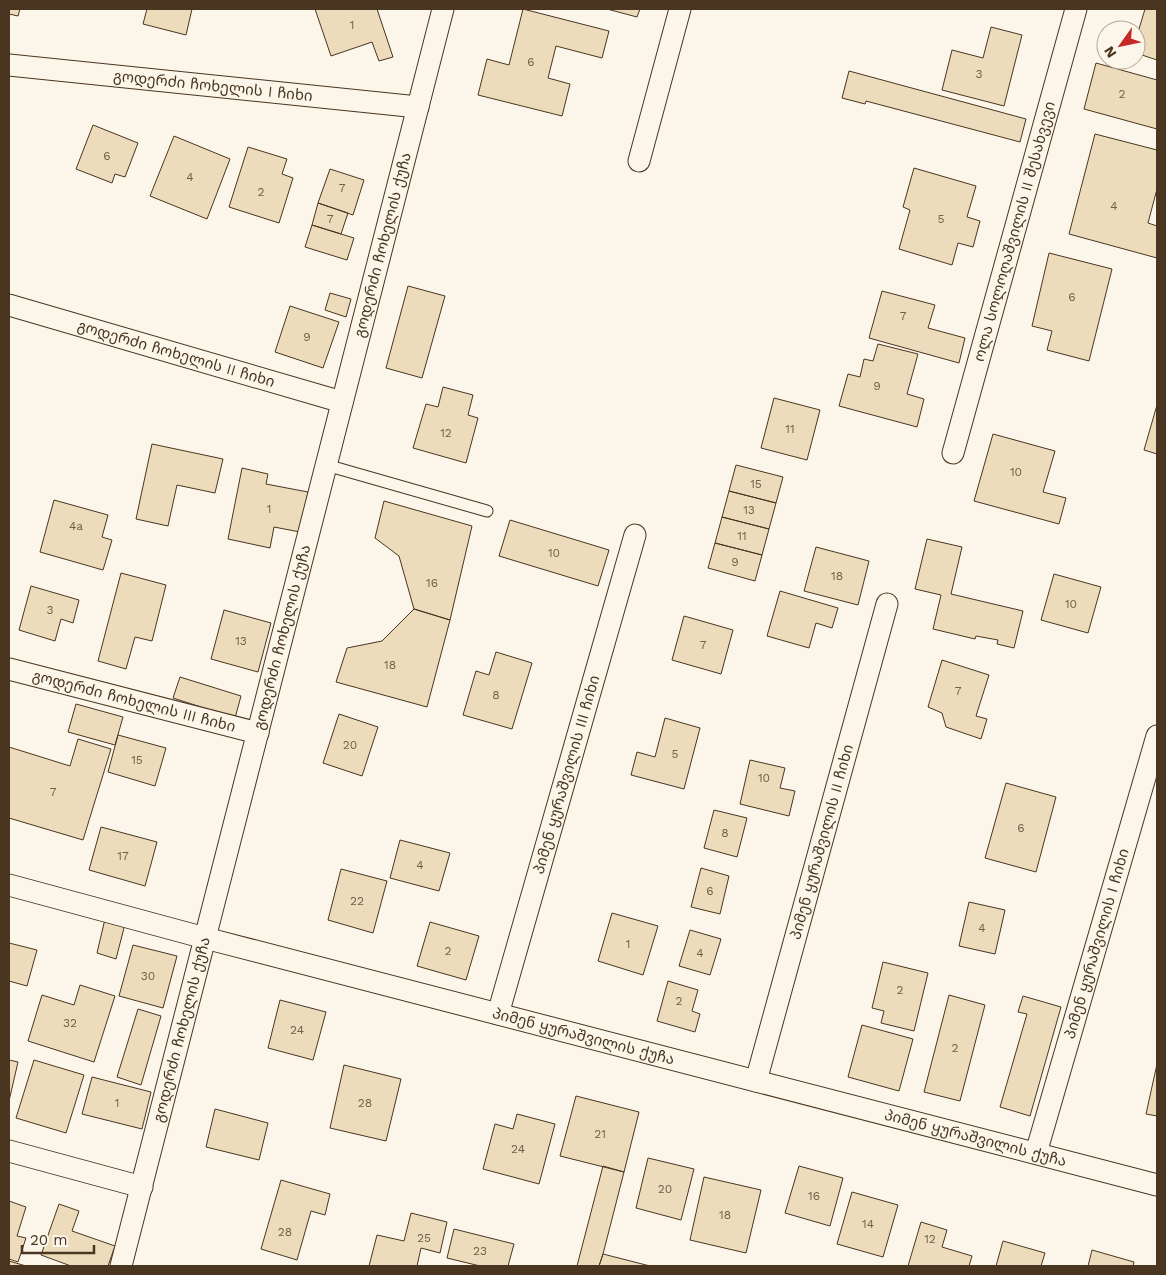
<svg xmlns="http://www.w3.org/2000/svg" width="1166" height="1275" font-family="'Work Sans','Noto Sans Georgian',sans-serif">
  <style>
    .building { fill: #ecdcbc; stroke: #4a3520 }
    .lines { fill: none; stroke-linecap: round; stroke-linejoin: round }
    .lane-casing { stroke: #4a3520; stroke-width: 13 }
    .street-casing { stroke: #4a3520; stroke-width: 23 }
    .lane { stroke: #fbf6e9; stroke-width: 11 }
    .street { stroke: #fbf6e9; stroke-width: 21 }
    .labels { text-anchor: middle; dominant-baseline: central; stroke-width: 4; stroke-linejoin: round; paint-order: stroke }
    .number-label { font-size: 12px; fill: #725f47 }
    .street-label { font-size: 15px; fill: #4a3520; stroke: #fbf6e9 }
  </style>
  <rect width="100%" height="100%" fill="#fbf6e9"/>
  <path class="building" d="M9,9H20L18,16L9,14Z
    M147,9H192L186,35L143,24Z
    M315,9H377L393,57L379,61L372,42L331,56Z
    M523,9L609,31L602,58L556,46L548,78L570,84L562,116L478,95L487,59L509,65Z
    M607,9H640L637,17Z
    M1145,9H1157V60L1136,53V39Z
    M991,27L1022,35L1004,106L942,90L952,50L983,58Z
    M1096,63L1157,80V129L1084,109Z
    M849,71L1026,119L1020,142L866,101L865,104L842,98Z
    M93,125L138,143L125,177L115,174L112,183L76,169Z
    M1095,134L1157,150V189L1148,223L1157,226V258L1069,234Z
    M174,136L230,159L207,219L150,196Z
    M248,147L287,159L282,174L293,178L279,223L229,207Z
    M914,168L976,186L967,217L980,221L973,247L958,243L952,265L899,249L910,210L903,207Z
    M330,169L364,180L353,215L318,203Z
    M318,203L348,213L341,234L312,225Z
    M312,225L354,238L347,260L305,247Z
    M1049,253L1112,269L1089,361L1047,350L1052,331L1032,326Z
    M408,286L445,296L422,378L386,368Z
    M882,291L935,305L928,328L965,338L959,363L869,338Z
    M330,293L351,299L346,317L325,310Z
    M290,306L339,322L323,368L275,352Z
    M878,344L918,354L907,394L924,399L917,427L839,406L848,374L860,377L864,359L873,361Z
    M443,387L473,395L468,415L478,418L466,463L413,448L426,404L438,407Z
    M774,398L820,410L807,460L761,448Z
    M1157,405V454L1144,450Z
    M993,434L1055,451L1043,492L1066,498L1059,524L974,501Z
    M152,444L223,459L215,493L177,485L168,526L136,519Z
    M736,465L783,477L776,503L729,491Z
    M242,468L268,474L266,484L308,492L300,532L274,527L270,548L228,539Z
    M729,491L776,503L769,529L722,517Z
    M54,500L108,515L102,537L112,540L103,570L40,552Z
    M384,501L472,526L450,620L414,609L399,556L375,538Z
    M722,517L769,529L762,555L715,543Z
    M510,520L609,550L598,586L499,556Z
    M927,539L962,547L951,594L1023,611L1014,648L997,644L998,640L976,636L975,639L933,629L941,595L915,589Z
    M715,543L762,555L755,581L708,568Z
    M816,547L869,561L858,605L804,591Z
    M121,573L166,585L152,641L135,637L126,669L98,661Z
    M1054,574L1101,587L1088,633L1041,620Z
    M31,586L79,600L73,623L61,619L55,641L19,630Z
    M780,591L838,608L832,628L816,623L809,648L767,636Z
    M414,609L450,620L427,707L336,682L347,648L382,641Z
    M224,610L271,623L258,672L211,659Z
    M684,616L733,630L721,674L672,660Z
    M496,652L532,663L512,729L463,715L476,671L489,675Z
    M942,660L989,675L976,716L987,719L981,739L946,727L942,713L928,707Z
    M180,677L241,696L235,718L173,698Z
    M76,704L123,717L115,745L68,732Z
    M339,714L378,727L362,776L323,763Z
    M665,718L700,728L684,789L631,775L637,752L655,757Z
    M118,735L166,748L155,786L108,772Z
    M78,739L111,749L83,840L9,818V747L70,766Z
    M750,760L785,768L780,788L795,791L789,816L740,804Z
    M1006,783L1056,797L1036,872L985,858Z
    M714,810L747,818L737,857L704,848Z
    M101,827L157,842L145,886L89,870Z
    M400,840L450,853L439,891L390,878Z
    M701,868L729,876L720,914L691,907Z
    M341,869L387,881L373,933L328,920Z
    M969,902L1005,910L995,954L959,946Z
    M612,913L658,926L643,975L598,961Z
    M105,919L125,924L116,959L97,953Z
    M430,922L479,936L466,980L417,966Z
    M690,930L721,939L710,975L679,966Z
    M9,943L37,950L27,986L9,981Z
    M133,945L177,956L163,1008L119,996Z
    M883,962L928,973L914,1031L881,1023L884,1011L872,1008Z
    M668,981L698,990L692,1011L700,1014L695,1032L657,1021Z
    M80,985L115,996L94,1062L28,1041L42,995L74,1005Z
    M949,995L985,1005L960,1101L924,1092Z
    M1023,996L1061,1007L1030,1116L1000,1107L1027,1014L1018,1012Z
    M280,1000L326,1012L313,1060L268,1048Z
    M138,1009L161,1016L141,1085L117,1077Z
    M862,1025L913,1039L899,1091L848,1077Z
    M9,1060L18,1062L9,1101Z
    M34,1060L84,1075L66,1133L16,1118Z
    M1157,1064V1116L1146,1114Z
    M344,1065L401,1079L386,1141L330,1128Z
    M92,1077L151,1092L142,1129L82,1114Z
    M576,1096L639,1112L624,1172L560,1156Z
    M215,1109L268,1123L259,1160L206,1147Z
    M517,1114L555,1124L539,1184L483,1169L495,1124L513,1129Z
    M648,1158L694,1169L681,1220L636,1208Z
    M603,1166L624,1172L603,1254L599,1266H577Z
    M799,1166L843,1178L830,1226L785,1213Z
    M704,1177L761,1190L746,1253L690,1240Z
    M281,1180L330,1194L325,1215L311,1211L297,1260L261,1249Z
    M852,1192L898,1205L883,1257L837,1244Z
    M9,1201L26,1207L17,1236L26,1238L18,1262L9,1259Z
    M59,1204L79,1211L72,1231L115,1246L108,1266H71L41,1255Z
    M411,1213L447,1222L440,1253L421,1248L417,1266H369L377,1235L404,1241Z
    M921,1222L947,1230L942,1247L972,1256L969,1266H908Z
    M454,1229L514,1244L508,1266H480L447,1258Z
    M1003,1241L1045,1253L1041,1266H996Z
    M1092,1250L1134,1262L1133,1266H1088Z
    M603,1254L650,1266H599Z
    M9,1261L26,1266H9Z"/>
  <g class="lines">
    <defs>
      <path id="lane" d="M326,465L487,511"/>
      <g id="street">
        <path id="s1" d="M9,65L418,107"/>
        <path d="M639,161L680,9"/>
        <path id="s2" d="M9,305L342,402"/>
        <path id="s3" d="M953,453L1076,9"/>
        <path id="s4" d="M9,669L258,733"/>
        <path id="s5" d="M9,885L205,938L1157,1185"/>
        <path id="s6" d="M498,1014L635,535"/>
        <path id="s7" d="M756,1081L887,604"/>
        <path d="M9,1151L142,1187"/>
        <path id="s8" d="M1036,1153L1157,736"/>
        <path id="s9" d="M121,1266L443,9"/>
      </g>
    </defs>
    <use href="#lane" class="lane-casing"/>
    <use href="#street" class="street-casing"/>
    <use href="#lane" class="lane"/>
    <use href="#street" class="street"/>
  </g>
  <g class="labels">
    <g class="number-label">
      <text x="352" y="25">1</text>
      <text x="531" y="62">6</text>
      <text x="979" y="74">3</text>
      <text x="1122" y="94">2</text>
      <text x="107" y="156">6</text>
      <text x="190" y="177">4</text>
      <text x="342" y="188">7</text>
      <text x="261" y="192">2</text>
      <text x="1114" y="206">4</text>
      <text x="330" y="219">7</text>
      <text x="941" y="219">5</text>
      <text x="1072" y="297">6</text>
      <text x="903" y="316">7</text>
      <text x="307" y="337">9</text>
      <text x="877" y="386">9</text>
      <text x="790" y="429">11</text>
      <text x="446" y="433">12</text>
      <text x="1016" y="472">10</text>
      <text x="756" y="484">15</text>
      <text x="269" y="509">1</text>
      <text x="749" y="510">13</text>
      <text x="76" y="526">4a</text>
      <text x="742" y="536">11</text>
      <text x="554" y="553">10</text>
      <text x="735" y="562">9</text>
      <text x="837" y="576">18</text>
      <text x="432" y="583">16</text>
      <text x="1071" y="604">10</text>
      <text x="50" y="610">3</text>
      <text x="241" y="641">13</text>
      <text x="703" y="645">7</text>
      <text x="390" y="665">18</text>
      <text x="958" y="691">7</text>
      <text x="496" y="695">8</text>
      <text x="350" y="745">20</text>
      <text x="675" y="754">5</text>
      <text x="137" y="760">15</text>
      <text x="764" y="778">10</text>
      <text x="53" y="792">7</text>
      <text x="1021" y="828">6</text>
      <text x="725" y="833">8</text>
      <text x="123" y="856">17</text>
      <text x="420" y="865">4</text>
      <text x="710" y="891">6</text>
      <text x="357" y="901">22</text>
      <text x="982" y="928">4</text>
      <text x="628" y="944">1</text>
      <text x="448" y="951">2</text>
      <text x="700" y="953">4</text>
      <text x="148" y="976">30</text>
      <text x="900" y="990">2</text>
      <text x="679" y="1001">2</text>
      <text x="70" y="1023">32</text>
      <text x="297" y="1030">24</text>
      <text x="955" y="1048">2</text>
      <text x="117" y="1103">1</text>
      <text x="365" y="1103">28</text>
      <text x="600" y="1134">21</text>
      <text x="518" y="1149">24</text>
      <text x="665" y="1189">20</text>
      <text x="814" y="1196">16</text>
      <text x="725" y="1215">18</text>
      <text x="868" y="1224">14</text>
      <text x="285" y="1232">28</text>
      <text x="424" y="1238">25</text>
      <text x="930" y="1239">12</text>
      <text x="480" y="1251">23</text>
    </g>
    <g class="street-label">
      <text stroke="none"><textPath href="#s1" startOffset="205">გოდერძი ჩოხელის I ჩიხი</textPath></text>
      <text stroke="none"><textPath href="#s3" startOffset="230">ოლა სოლოღაშვილის II შესახვევი</textPath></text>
      <text stroke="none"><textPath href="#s9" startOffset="1054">გოდერძი ჩოხელის ქუჩა</textPath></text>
      <text stroke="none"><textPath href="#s2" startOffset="174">გოდერძი ჩოხელის II ჩიხი</textPath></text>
      <text stroke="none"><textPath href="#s9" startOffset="649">გოდერძი ჩოხელის ქუჩა</textPath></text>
      <text stroke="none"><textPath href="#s4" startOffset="129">გოდერძი ჩოხელის III ჩიხი</textPath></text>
      <text stroke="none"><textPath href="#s6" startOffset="249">პიმენ ყურაშვილის III ჩიხი</textPath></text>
      <text stroke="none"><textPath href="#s7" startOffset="248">პიმენ ყურაშვილის II ჩიხი</textPath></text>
      <text stroke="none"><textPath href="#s8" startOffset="218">პიმენ ყურაშვილის I ჩიხი</textPath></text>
      <text stroke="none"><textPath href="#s9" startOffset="244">გოდერძი ჩოხელის ქუჩა</textPath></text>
      <text stroke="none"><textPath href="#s5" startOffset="594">პიმენ ყურაშვილის ქუჩა</textPath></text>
      <text stroke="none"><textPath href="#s5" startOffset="999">პიმენ ყურაშვილის ქუჩა</textPath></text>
    </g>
  </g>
  <rect width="1166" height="1275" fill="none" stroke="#4a3520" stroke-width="20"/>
  <g transform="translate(1121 45) rotate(237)"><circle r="24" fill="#fbf6e9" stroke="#b4a999"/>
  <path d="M0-4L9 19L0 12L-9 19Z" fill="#c62828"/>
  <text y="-8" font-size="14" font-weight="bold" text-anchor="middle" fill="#4a3520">N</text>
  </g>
  <path d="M22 1245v8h72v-8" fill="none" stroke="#4a3520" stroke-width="2.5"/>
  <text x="30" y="1245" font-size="15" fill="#4a3520" stroke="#fbf6e9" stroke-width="4" paint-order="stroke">20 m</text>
</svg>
